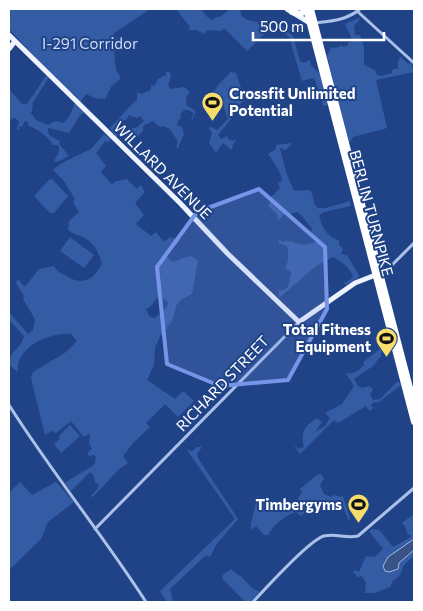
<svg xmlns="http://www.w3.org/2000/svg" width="423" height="611" font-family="Commissioner,sans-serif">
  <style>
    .green { fill: #345ca5; fill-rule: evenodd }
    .water { fill: #395386; stroke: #9fbbec }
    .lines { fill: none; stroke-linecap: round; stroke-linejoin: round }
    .minor { stroke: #abc1ea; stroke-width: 3 }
    .major { stroke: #eff3fe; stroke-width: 5 }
    .highway { stroke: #fff; stroke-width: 6 }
    .marked { fill: #7795e8; fill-opacity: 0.2; stroke: #7795e8; stroke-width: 4; stroke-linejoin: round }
    .labels { text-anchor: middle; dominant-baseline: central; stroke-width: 4; stroke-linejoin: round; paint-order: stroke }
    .park-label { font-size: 15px; fill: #cfdef8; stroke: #204388 }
    .poi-label { font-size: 15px; font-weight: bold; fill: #fff; stroke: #204388; text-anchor: end }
    .street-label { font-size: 15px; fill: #fff; stroke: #204388 }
  </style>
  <rect width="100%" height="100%" fill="#204388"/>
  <path class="green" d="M9,9H150L114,33L113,36L121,44L114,52L116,70L121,78L111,87L105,99L95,98L86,94L80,102L74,93L73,94L42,64L9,29Z
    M176,9H201L206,16L212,20L217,17H220L230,9H240C240,25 261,19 271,27L247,51L224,28L221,31L207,30L204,34L197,30H188L190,27Z
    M359,18L360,19L354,26L355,35H360L364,47V65L375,70L377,75L381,76L392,73V70L398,68V61L401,57L408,64L411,63L414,72L376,80L387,128L353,137L351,141L348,142L327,55L331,48L340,47L341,45L343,47L348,45V42H351L352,40L345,24Z
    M281,25L283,26L285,30L293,36L300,61L303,63L310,60L311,65L321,75L329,105L323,106L315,80L313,78L302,81L289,37L278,26Z
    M169,71L171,76L168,86L171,89L184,87L190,92L186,97L187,106L196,111L192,120H191L194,113L188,110H184L180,115L181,119L178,120L177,125L182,127L184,134L178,148L176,147L178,142L170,129L163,126L160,127L153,121L143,126V131L131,143L128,139L127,136L133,139V136L131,129L137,127L144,121L140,116L137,118L129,115L126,120H124L114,131L118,136L116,137L110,128L135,101L137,100V92L141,94L151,90V85L154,86L158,79L166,75V72Z
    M231,72L236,73L245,100L229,113L231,119L218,135L221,139L227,136L228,139L232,141L236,139L232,146L233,147L231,150L223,143L216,153L209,143L212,133L209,128L211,127L217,130L228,119L223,105L214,111L207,103L218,85Z
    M46,76L49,77L32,104L33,106L31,113L36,120L48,125L55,121L63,123L69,117L75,103L84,113L80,115L69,133L48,128V132L50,136L60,141L59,144L69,156L57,162L54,161L59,152V147L57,145H53C46,134 39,131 28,125L29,123L26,121L24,122L23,126L19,127L20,130L16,128L18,127L19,121L15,118L11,119L9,126V89L22,104H27Z
    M104,134L111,139L108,142L105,141L96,153L106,166L101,172L112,185L114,182L127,179L137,189L141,185L145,192L135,203L144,215L136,224L151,236L156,232L164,242L170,237L180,240L166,256L172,262C179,261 183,257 191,256L198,260L192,294L182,299L177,304L172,321L160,336L155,348L154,365L147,380L175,399L183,391L194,401L178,417L165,404L146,423L150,427L134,442L123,456L128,463L119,469L93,497L91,496L98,488L99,484L95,483L94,476L90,472L71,491L65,483C74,476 86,471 95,464L96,457L94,455L89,456L87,453L92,449L89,443L90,433L84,437L71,421L56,433L51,431L45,435L31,378L33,372L66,352L77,341L71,334C50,332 15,347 18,372L9,365C9,351 21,349 24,336L11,322L9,323V312L28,334L33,330L35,319L23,299L24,296L16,283L18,279L25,287L39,269L54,266C57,272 61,273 66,276C83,286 93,280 102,264C99,253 95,243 83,237C78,235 73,234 68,230L69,221L79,212L73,202L75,199L64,181L53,170L62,163L91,149ZM158,297C179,301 161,313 154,318L149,316L147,311L145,310L150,307Z
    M292,143L287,149L283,150L282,147L280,149L287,175L294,191L308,190L311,191L315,205L318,208H326L350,201L351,206L324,212L319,215C321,225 327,238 339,240V245L343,248L341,254L347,255L359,275L358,278L346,285L344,283L347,282L353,277C350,267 342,262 333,257L316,266L279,298V289L281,291L287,288L290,280L289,278L291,276V272L285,268C289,263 289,251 287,246L278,243L279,240L284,242L286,240L288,242L291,241C298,245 311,246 317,241L311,234L312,228C306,223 304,216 297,212L286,215L285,214L279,220L277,218L278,215L268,206L271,201L270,198L280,188L278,183L282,180C282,174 272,159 268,154L276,149V145Z
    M50,179H52L68,196L54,213H50L34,196Z
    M70,237L94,255L84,268L60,251Z
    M387,344L389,346L381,353V357L379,358L373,366L354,379L358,386L362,388L370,386L373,390L370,394L373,400L380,399L397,382L400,383L401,385L379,402L372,403L371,407H374L370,411L366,406L338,423L334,420L300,454L293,444L298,449L304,447C300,432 305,426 317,418L322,422L315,432L325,426L330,418L325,413L342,404L354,386L346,373C354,375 359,370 364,365L363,362Z
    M70,425L80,436L61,453L54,444L60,439L58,437Z
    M197,447H202L197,454L198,458L238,519L216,545L210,557L206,555L170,589L173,602H167L160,591L235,519L187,450L192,451Z
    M318,474L322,475L324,479L320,485L324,494L331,497L335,495L340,497L343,496L350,519L348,520L343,505L322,511L310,504L305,508L306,512L301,516L296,512C285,515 274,525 268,535H264L256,526L251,530C250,522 256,506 257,496L271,503L284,502L292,507L299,503L298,498L302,492L300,489Z
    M20,482L32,495L56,482L74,502L48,522L41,539L9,570V493Z
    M414,514V556L404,565L400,575L392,582L390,587L375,593H365L366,583L362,576L358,577L353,572L355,570L359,572L366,556L375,557L383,549L369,531L373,529L379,530L393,547L411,537L410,534L408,535L405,526L402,523Z
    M231,569L239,576L240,575L252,588L260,592L250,602H245L222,578L223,575Z"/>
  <path class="water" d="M414,539V550L399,563L398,569L389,572L385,571L383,566L388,557Z"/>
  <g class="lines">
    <path class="minor" d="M357,11L414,63
      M315,23C332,21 347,20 360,9
      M381,273L386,271L414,243
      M9,405C52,473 103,535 146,602
      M95,529L299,322
      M253,602C264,590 311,539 324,536C336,533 346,539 358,536L414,488"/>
    <path class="major" d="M287,9L310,23
      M9,35L180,203L228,254L299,322L355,283L378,274
      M9,49L15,41"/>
    <path class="highway" d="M306,9L414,422
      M311,9L414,403
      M292,12L301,14L305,9"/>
  </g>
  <path class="marked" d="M259,189L325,247L327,309L288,380L220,386L167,364L157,267L197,212Z"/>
  <defs>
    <symbol id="stadium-pin" viewBox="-11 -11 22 30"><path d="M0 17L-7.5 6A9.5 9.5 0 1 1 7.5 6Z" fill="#f7dd6c" stroke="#204388"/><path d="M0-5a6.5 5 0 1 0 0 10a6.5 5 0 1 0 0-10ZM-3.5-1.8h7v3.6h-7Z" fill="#111"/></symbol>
  </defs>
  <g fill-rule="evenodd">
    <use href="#stadium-pin" x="200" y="90" width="25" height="34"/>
    <use href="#stadium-pin" x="374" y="326" width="25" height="34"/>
    <use href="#stadium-pin" x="346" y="492" width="25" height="34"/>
  </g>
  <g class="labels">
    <g class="park-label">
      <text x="90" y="43">I-291 Corridor</text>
    </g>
    <g class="poi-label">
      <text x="229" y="93" text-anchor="start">Crossfit Unlimited<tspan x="229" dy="17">Potential</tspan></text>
      <text x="371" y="329">Total Fitness<tspan x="371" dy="17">Equipment</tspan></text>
      <text x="342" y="504">Timbergyms</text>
    </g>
    <g class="street-label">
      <text transform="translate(163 170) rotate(45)">WILLARD AVENUE</text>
      <text transform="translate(372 213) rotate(75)">BERLIN TURNPIKE</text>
      <text transform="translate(222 383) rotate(-46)">RICHARD STREET</text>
    </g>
  </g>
  <rect width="423" height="611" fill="none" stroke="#ffffff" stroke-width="20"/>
  <path d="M253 32v8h131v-8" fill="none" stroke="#ffffff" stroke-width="2.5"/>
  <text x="260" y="32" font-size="15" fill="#ffffff" stroke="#204388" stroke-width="4" paint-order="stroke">500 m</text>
</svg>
